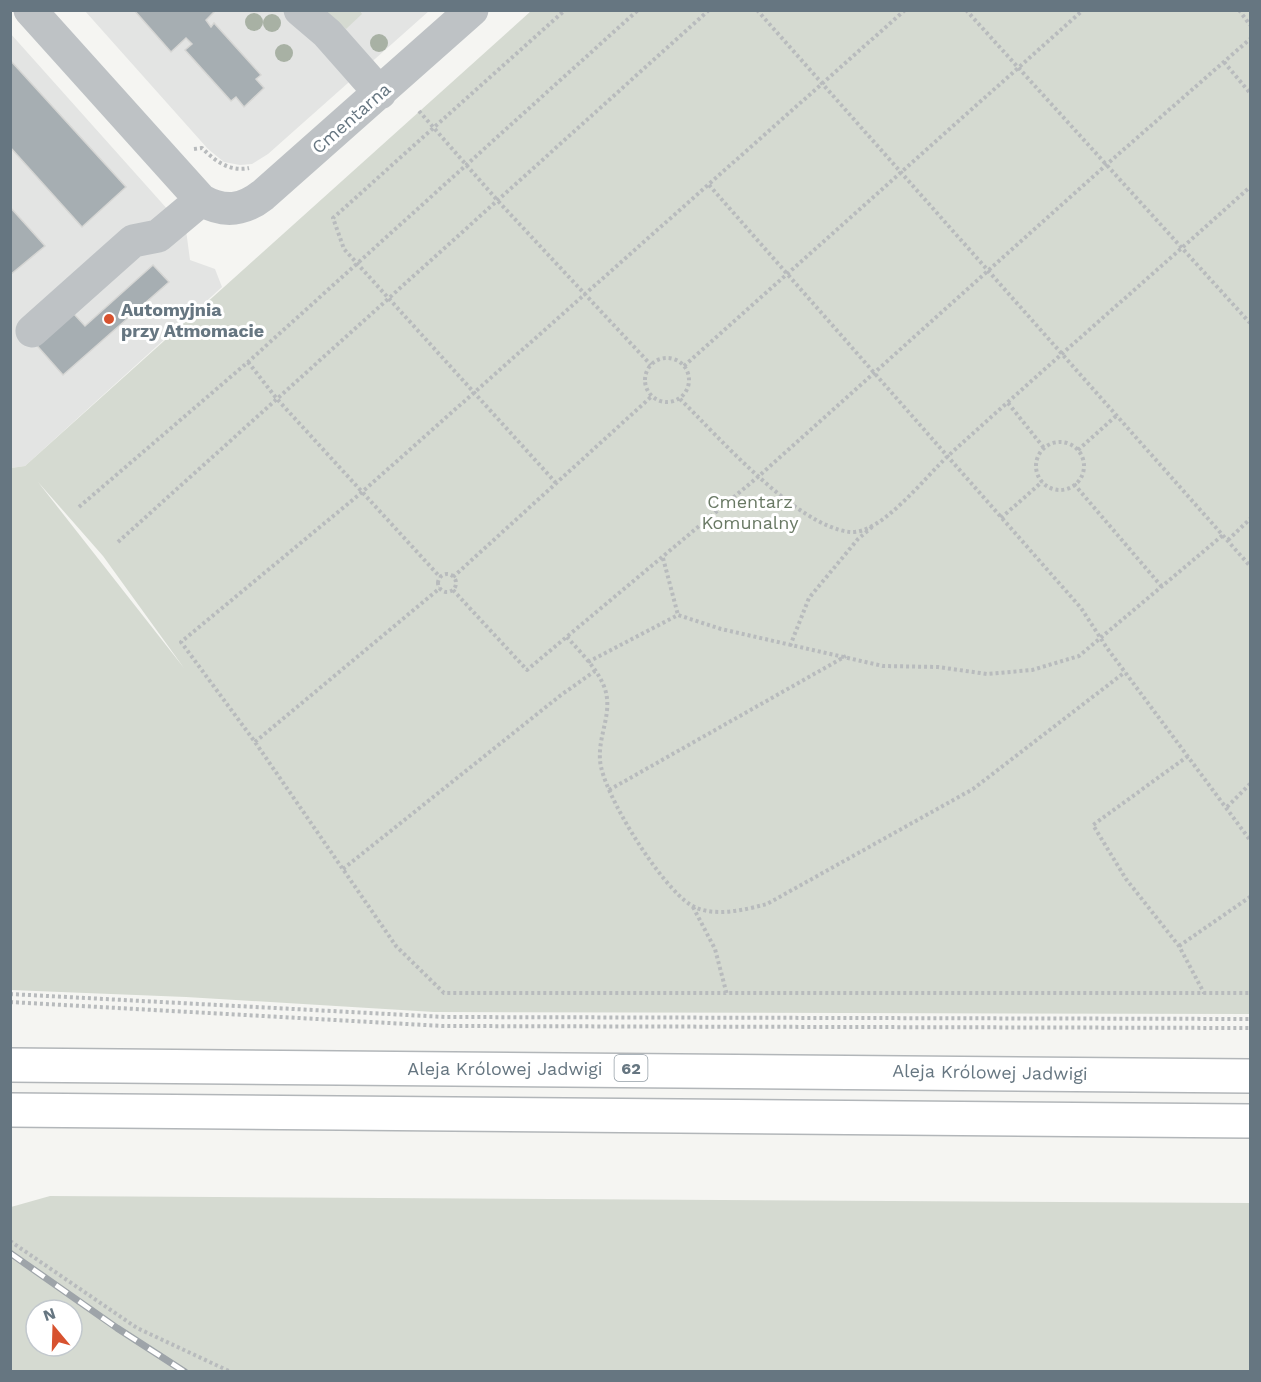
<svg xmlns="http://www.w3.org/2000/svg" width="1261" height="1382" font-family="'Work Sans',sans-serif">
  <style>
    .built { fill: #e3e4e3 }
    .green { fill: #d5dad1; fill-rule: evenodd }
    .building { fill: #a6aeb2; stroke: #d6d6d4; stroke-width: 1.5 }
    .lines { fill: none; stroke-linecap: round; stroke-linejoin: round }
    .major-casing { stroke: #b2b6b9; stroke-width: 36 }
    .path { stroke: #b8bbbd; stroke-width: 4; stroke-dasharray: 3 3; stroke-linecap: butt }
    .minor { stroke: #bec2c5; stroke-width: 33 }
    .major { stroke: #fff; stroke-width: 33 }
    .rail-casing { stroke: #9ea4a9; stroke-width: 7 }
    .rail { stroke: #fff; stroke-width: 4.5; stroke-dasharray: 14; stroke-linecap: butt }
    .tree { fill: #a8b1a4 }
    .poi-dot { fill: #d7522f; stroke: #fff; stroke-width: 2 }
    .labels { text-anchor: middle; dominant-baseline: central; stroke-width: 6; stroke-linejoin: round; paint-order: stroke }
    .shield { fill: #fff; stroke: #949fa7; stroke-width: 1.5 }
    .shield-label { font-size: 16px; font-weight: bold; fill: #667681 }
    .street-label { font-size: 18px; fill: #667681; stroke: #fff }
    .poi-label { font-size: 18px; font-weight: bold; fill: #667681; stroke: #fff; text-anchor: start }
    .park-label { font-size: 18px; fill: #697964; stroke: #fff }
  </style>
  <rect width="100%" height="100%" fill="#f5f5f2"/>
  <path class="built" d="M85,11H429L268,154L252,164L240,165L224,162L208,149Z
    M10,33L186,230L190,260L215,269L222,287L25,466L11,468Z"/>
  <path class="green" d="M325,11H360L362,14L346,29Z
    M531,11H1250V1014L434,1012L186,997L11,990V468L25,466ZM38,482L103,556L184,668Z
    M50,1196L1250,1203V1371H11V1207ZM36,1310H72V1346H36Z"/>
  <path class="building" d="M134,10H216L206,20L211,27L214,23L261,75L256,79L264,88L244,107L236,97L231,101L185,50L192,44L186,38L171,52Z
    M10,60L126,187L82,227L10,147Z
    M10,207L45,246L10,275Z
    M153,265L169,282L63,375L32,340L73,313L85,326Z"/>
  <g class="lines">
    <defs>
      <path id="major" d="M10,1065L1250,1076
        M10,1110L1250,1121"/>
    </defs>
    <use href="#major" class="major-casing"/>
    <path class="path" d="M757,10L1250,566
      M905,10L361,493L181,642L255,742L396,946L444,993H1250
      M966,10L1250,323
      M1239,10L1250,25
      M1224,62L1250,93
      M419,111L498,201L651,365
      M194,149L202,148C215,161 230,172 249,168
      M709,185L1081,608L1107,648L1250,840
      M645 380a22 22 0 1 1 44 0a22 22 0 1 1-44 0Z
      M248,362L277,399L440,577
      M684,366L1083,10
      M680,399C718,436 796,526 850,532C881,535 926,476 948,456C1048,365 1150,277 1250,187
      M1008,403L1044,448
      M1036 466a24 24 0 1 1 48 0a24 24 0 1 1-48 0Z
      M1078,450L1117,415
      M556,483L344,249L333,218L565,10
      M1074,484L1162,587
      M79,507L248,362L638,10
      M1001,518L1042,482
      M1228,540L1250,519
      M118,542L709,10
      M663,558L678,615
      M438 583a9 9 0 1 1 18 0a9 9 0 1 1-18 0Z
      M453,577L652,396
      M453,590L527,670L759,476L1106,165L1250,39
      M567,637C579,651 595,666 603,684C615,710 598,733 600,760C602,793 662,888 691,905C712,918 744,910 767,904L973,789L1125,672
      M790,646L809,598L858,539L872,527
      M588,662L678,615L721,629L883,666L938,667L987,674L1032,670L1079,656L1223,535
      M255,742L440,588
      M1188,756L1093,825L1126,879L1179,946L1204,993
      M609,790L846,656
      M1227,807L1250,784
      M343,869L561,695L595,671
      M693,907L715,949L727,995
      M1179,946L1250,897
      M10,994L445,1017L1250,1019
      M10,1002L443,1026L1250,1028
      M10,1241L137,1328L231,1372"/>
    <path class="minor" d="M30,10L201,200C224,213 243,211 263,195L472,10
      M300,10L327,33L380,93
      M32,331L133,241L158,236L201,200"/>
    <use href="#major" class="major"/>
    <defs>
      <path id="rail" d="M10,1253L117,1328L185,1372"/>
    </defs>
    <use href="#rail" class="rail-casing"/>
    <use href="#rail" class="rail"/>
  </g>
  <g class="tree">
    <circle cx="254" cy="22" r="9"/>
    <circle cx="272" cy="23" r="9"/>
    <circle cx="379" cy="43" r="9"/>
    <circle cx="284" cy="53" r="9"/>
  </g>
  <circle class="poi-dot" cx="109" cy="319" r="6"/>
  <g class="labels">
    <rect class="shield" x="614.5" y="1055" width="33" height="26" rx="4.5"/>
    <g class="shield-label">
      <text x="631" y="1068">62</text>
    </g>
    <g class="street-label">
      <text transform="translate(351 118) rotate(-41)">Cmentarna</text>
      <text x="505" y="1068">Aleja Królowej Jadwigi</text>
      <text transform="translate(990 1072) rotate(1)">Aleja Królowej Jadwigi</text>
    </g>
    <g class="poi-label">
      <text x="121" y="309">Automyjnia<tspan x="121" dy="21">przy Atmomacie</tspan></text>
    </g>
    <g class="park-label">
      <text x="750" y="501">Cmentarz<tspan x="750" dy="21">Komunalny</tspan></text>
    </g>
  </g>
  <rect width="1261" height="1382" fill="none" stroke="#667681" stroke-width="24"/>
  <g transform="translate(54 1328) rotate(341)"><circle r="28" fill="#ffffff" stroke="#c2c8cd" stroke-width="1.5"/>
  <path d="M0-4.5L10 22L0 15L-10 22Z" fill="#d7522f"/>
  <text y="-9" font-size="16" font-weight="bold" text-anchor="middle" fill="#667681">N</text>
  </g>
</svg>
